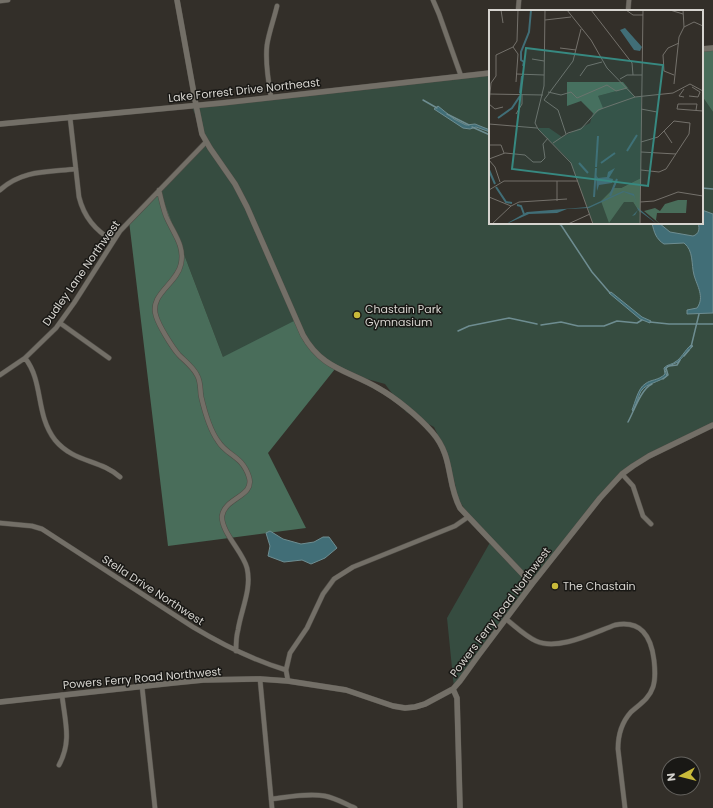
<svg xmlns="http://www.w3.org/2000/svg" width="713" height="808" font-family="Poppins,sans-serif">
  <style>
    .green { fill: #364c40 }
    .forest { fill: #496d5a }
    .water { fill: #416e77; stroke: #6e8d91 }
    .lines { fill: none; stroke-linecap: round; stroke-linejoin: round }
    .stream { stroke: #6e8d91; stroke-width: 1.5 }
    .minor-casing { stroke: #4f4c46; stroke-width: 5.5 }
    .tertiary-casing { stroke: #4f4c46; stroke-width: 6 }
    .minor { stroke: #736f67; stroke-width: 4.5 }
    .tertiary { stroke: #736f67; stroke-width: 5.5 }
    .poi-dot { fill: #c9ba3a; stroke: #191815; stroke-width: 1.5 }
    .labels { text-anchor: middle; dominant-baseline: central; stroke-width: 3; stroke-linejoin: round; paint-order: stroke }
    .street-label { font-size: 11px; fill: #d6d4cf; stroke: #191815 }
    .poi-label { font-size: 11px; fill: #d6d4cf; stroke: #191815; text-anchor: start }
    .inset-river { fill: none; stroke: #416e77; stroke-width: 2 }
    .inset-road { fill: none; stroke: #74716b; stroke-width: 1 }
    .view { fill: #378981; fill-opacity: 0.15; stroke: #378981; stroke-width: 2 }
    .inset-edge { fill: none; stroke: #d6d4cf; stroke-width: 2 }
  </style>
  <rect width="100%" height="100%" fill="#332f29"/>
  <path class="green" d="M490,73V223H702V96L713,112V424L646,458L625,475L595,502L454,688L447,618L492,539L469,515L457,498L455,484L447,454L434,427L406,412L385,384L342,372L321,361L223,357L160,191L206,143L192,107Z"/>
  <path class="forest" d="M713,46V112L702,96V48Z
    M160,191L223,357L294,321L304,342L335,369L268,453L306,528L168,546L129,221Z"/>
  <path class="water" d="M438,106L454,119L466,125L475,124L490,130V132L476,127L470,129L463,128L434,109Z
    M702,210L713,214V313L687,314V310L697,308C705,297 697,286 694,275C691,264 694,251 684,243L664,244C656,239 654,232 652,223H659L670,232L693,236C699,234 700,229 698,223H702Z
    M611,292L642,317L651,321L650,323L640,319L609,293Z
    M691,345L693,346L678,362L667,367L665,370L667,376C659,382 646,384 642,390C639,393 636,406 633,411L632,410C635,403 638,388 645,384C651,379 658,381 665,374L664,368C668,364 671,365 675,362C681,359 685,350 691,345Z
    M270,531L283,539L301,544L314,542L323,537H329L337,548L325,558L311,564L302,560L284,562L268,556L270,546L266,533Z"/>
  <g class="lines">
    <path class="stream" d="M423,100L437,108
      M447,114L469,125
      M472,127L490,135
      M702,188L713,189
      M557,223L561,225L592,272L610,293
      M650,322L669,324H713
      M541,325L561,322L578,326H604L617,321L637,323L642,320
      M458,331L469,326L509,318L537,324
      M691,347L699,314
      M684,356L689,350
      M663,379L668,375L666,368L669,366L677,365L680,360
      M628,422C634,411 641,389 652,384"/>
    <defs>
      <path id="minor" d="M433,0L439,14L461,76
        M0,1L8,0
        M518,11L519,0
        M628,11L629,0
        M271,97C268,80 265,62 267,45C269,32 274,19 277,6
        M70,117L79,197C84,217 95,230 113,241
        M0,190C22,170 47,172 76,169
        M159,190C161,199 163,208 166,216C173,233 185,245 181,264C177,284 149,294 156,316C159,326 172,347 179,355C185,361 193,367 197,375C201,382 200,389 201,396C204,409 210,430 218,441C227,456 242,455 249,477C255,497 225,497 222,516C221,532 243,552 247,568C252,589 241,610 238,630C236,637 236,644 236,651
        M60,323L109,358
        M25,358C44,382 35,414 55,440C74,463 100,459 120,477
        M0,375L25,358L56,328L74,303L120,231L206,142
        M622,474L633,486L643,516L651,524
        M0,523L32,526L42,529L193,627C223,645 253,660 286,670
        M506,619C515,626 525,636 536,641C558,651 593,633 615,625C641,620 651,636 654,660C655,669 656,678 653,687C649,699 640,704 631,712C621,723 618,735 618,749L625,808
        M260,679L272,808
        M288,681L286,670L290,653L307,628L323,594L334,579L353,567L455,526L468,517
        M142,686L155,808
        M59,765C72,741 65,722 62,695
        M271,799C289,797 308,793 325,796C336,798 345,804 355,808"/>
      <path id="tertiary" d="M177,0L196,105L202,134L210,148L235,184L247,207L303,335C322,369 347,370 378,388C396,398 419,417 432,432C454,457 446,482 460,508L532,584
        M702,49L713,48
        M0,124L222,103L490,73
        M453,689L457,698L460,808
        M0,702L173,683L203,680L260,679L288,681L346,690L393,706L405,708L415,707L425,704L453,689L460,681L478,656L532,584L600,498L622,474L633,466L649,456L713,425"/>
    </defs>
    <use href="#minor" class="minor-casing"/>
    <use href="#tertiary" class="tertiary-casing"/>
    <use href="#minor" class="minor"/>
    <use href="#tertiary" class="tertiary"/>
  </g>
  <g class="poi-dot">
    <circle cx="357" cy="315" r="4"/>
    <circle cx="555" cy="586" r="4"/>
  </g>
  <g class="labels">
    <g class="street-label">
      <text transform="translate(244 90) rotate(-6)">Lake Forrest Drive Northeast</text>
      <text transform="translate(81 273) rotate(-55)">Dudley Lane Northwest</text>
      <text transform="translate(153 590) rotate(33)">Stella Drive Northwest</text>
      <text transform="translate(500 612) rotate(-53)">Powers Ferry Road Northwest</text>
      <text transform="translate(142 678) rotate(-5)">Powers Ferry Road Northwest</text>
    </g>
    <g class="poi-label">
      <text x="365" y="309">Chastain Park<tspan x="365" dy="13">Gymnasium</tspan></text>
      <text x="563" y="586">The Chastain</text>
    </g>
  </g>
  <g transform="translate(489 10)">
    <rect width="214" height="214" fill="#332f29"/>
    <path d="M139,78L146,87L152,86V168L132,178L134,192H144L151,203V214H104L81,151L48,118H60L73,127L101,113L109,86Z" fill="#364c40"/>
    <path d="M78,72H134L139,78L109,86L114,98L105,104L92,91L78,96ZM152,168L151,203L144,192H135L120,213L112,191L125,178H132ZM189,190H198L197,203H168L167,210L171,214L155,201L166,198L171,201L176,194Z" fill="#496d5a"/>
    <path d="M136,18L153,37L151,41L145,40L131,20ZM126,158L120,168L124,169L123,173L110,175L108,181L107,165L109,168L118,167L119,162ZM134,181L145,184L148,197L168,214L149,200L146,205L143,206L141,214L143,206L149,200L145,186L135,182L100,198L78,199L68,203L40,204L17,214L38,202L99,197Z" fill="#416e77"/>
    <path class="inset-river" d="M34,56L35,52L32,50V42L40,22L42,0M31,83L33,66M9,108L23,98L31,86M138,141L148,125M90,153L99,163M112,153L126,143M107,157L109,126M0,160L6,174M7,177L17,192L23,193M121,186L128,169M105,187L107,158M28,195L32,196L35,204"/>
    <path class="inset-road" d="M12,0L14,13M56,0L55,76L46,113L49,119L82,153L104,214M78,0L102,30L118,58L146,87M102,0L143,53L144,65M137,0L144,5H154M181,0L194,4M56,10L82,7M195,17L205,12L214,16M24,37L29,44L27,72M71,38L87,40M43,49L55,51M27,64L55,65M185,65L175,61L174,45L179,38L190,33M91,66L98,56L113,52M131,69L138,65H153M185,74L190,27L195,17L194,0M195,79L190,86L195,87M59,82L72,85L82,82L88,88L118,75L127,81L138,78M0,84L54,85M200,86L209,87L211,82L203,77M55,90L84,51L92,19M55,90L69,100L77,124M0,94L2,73L7,66V45L24,37L28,31L29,0M0,94L6,99L14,97M152,99L168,102M207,100L208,94H189L188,99L214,101M27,104L33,94V85M0,114L48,118M175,121L183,133M64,133L79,123L92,119L109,100L146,87L184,83L201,74L214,81M0,135H12L15,143M152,142L187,144M0,149L16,143L36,145L44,152H52L56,148L54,134L59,128M0,150L6,157L11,172M152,160L170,162L177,159L200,124L201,113L185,111L169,127L152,132M68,171V191M0,180L15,171H89M0,187L22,196M151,192L165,191L189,182L214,186M3,214L22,196L30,192L78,189M79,214L101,204M151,214L154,0"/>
    <path class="view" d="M37,38L174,55L159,176L23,159Z"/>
    <rect width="214" height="214" class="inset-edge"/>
  </g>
  <g transform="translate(681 776) rotate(263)"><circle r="19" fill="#191815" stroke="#65635f"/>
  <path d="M0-3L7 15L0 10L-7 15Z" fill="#c9ba3a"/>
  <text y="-6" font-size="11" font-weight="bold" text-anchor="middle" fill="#d6d4cf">N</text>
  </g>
</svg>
